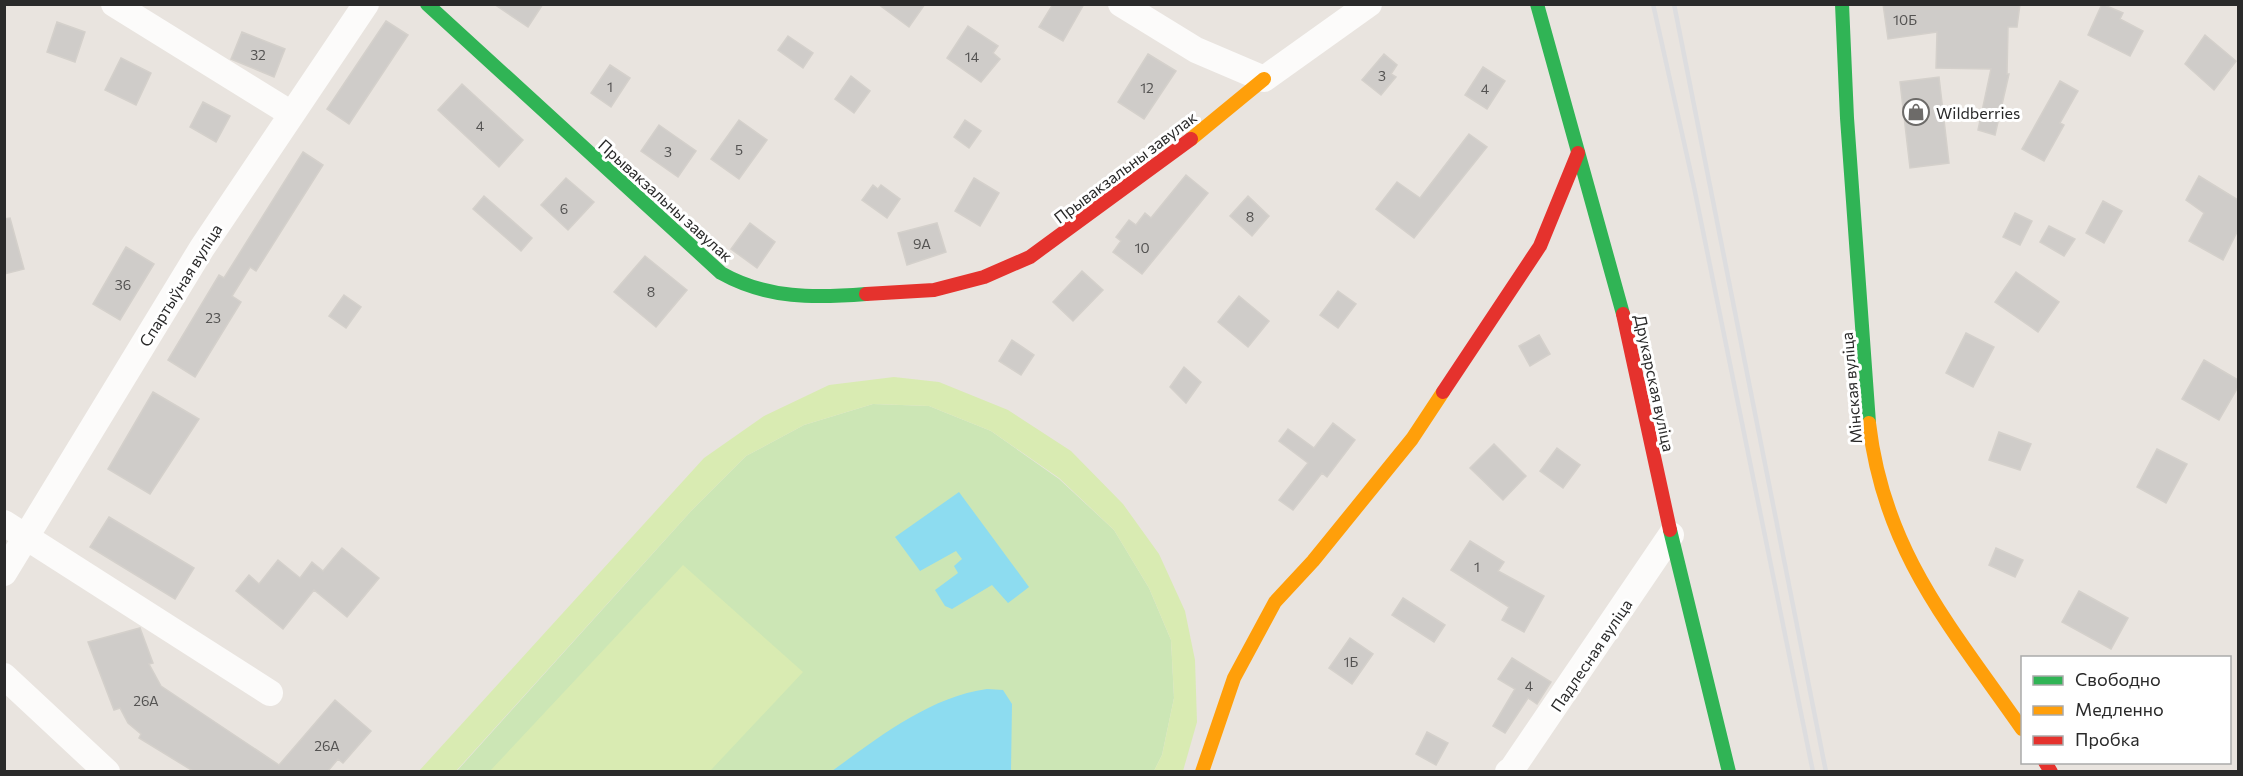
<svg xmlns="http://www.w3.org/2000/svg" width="2243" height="776" font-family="Commissioner,sans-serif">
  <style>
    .green { fill: #cce6b5 }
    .pitch { fill: #d9ebb2 }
    .water { fill: #8ddcf0 }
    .building { fill: #cfccc9; stroke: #d4d0cb; stroke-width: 1.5 }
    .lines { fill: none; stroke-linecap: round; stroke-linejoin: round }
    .street { stroke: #fcfbfa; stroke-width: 26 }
    .fast { stroke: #30b455; stroke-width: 14 }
    .slow { stroke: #ff9f0a; stroke-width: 14 }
    .jam { stroke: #e5322d; stroke-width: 14 }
    .rail { stroke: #dddddf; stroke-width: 4.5 }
    .labels { text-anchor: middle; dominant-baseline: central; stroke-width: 6; stroke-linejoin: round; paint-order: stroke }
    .number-label { font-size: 14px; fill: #545352 }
    .poi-label { font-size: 16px; fill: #2a2a2a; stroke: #fff; text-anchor: start }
    .street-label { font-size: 16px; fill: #2a2a2a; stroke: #fff }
  </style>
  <rect width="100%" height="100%" fill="#e9e4df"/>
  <path class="green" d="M873,404L929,406L991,431L1059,479L1114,530L1149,588L1171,640L1174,698L1162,755L1154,771L456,772L692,510L746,456L804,425Z"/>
  <path class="pitch" d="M894,377L939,382L1008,410L1071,451L1123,504L1159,554L1185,611L1195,660L1197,722L1183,771H1154L1162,755L1174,698L1171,640L1149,588L1114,530L1059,478L991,431L929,406L873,404L804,425L746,456L692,510L456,771H419L704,458L764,416L829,385Z
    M683,565L803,672L710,771H490Z"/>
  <path class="water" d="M959,492L1029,587L1008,603L992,585L952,609L945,606L935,590L958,573L954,566L962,559L956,551L920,571L895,537Z
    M987,689L1003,690L1012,704L1011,771H832C878,738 929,697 987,689Z"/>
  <path class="building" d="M494,4H543L528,27Z
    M878,4H925L909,27Z
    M1053,4H1084L1063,41L1039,27Z
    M1883,4H2020L2017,27H2008L2007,74H2009L1995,135L1978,130L1991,69L1936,68L1937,32L1888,39Z
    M2102,4L2123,13L2120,19L2143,31L2130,56L2088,35Z
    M386,21L408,35L349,124L327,109Z
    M57,22L85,32L75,62L47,52Z
    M968,26L998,46L993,53L1000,59L981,82L947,58Z
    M242,32L285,49L274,77L231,59Z
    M2205,35L2236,61L2214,90L2185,64Z
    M788,36L813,53L803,68L778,50Z
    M1148,54L1176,71L1144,119L1118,102Z
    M1384,54L1397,65L1391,74L1396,77L1381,95L1362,80Z
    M121,58L151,73L136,105L105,90Z
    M610,65L630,78L611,107L591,93Z
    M1483,67L1505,81L1487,109L1465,95Z
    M851,76L870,91L854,113L835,99Z
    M1939,77L1949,163L1910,168L1900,82Z
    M2060,81L2078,91L2060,123L2064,125L2044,161L2022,149Z
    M462,84L523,140L499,167L438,110Z
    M203,102L230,116L216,142L190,127Z
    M739,120L767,140L739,179L711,159Z
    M965,120L981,131L969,148L954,137Z
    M659,125L696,151L678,177L641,151Z
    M1469,134L1487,147L1414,238L1376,209L1397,182L1420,198Z
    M303,152L323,165L256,271L250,267L232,296L241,302L195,377L168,360L219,275L224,278Z
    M1186,175L1208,193L1142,274L1113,252L1121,241L1116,237L1129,220L1136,225L1145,213L1151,218Z
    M2199,176L2238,200V230L2223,260L2189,241L2204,213L2186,200Z
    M566,178L594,202L568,230L541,205Z
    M974,178L999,193L980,226L955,211Z
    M873,185L878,189L881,185L900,199L887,218L862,200Z
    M484,196L532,238L521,251L473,209Z
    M1248,196L1269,216L1252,236L1230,216Z
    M2103,201L2122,211L2104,243L2086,233Z
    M2015,213L2032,221L2020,245L2003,237Z
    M10,218L24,269L4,274V219Z
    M750,223L775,242L757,268L731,249Z
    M937,223L946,252L907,265L898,233Z
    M2049,226L2075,239L2064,256L2040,242Z
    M126,247L154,264L120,320L93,304Z
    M645,256L687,290L656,327L614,292Z
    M1082,271L1103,290L1073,321L1053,302Z
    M2016,272L2059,302L2038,332L1995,302Z
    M1338,291L1356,304L1338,328L1320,315Z
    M344,295L361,307L346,328L329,316Z
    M1239,296L1269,321L1248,347L1218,322Z
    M1966,333L1994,347L1973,387L1946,373Z
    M1539,335L1550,354L1530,366L1519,346Z
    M1012,340L1034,355L1021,375L999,361Z
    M2204,360L2238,380V387L2219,420L2182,399Z
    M1184,367L1201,382L1186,403L1170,387Z
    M153,392L199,419L150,494L108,469Z
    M1333,423L1355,440L1327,477L1322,473L1293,510L1279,500L1308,463L1279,441L1288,429L1314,448Z
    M1999,432L2031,444L2020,470L1989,460Z
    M1494,444L1526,476L1503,500L1470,468Z
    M1557,448L1580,465L1563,488L1540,471Z
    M2157,449L2187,464L2166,503L2137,487Z
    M109,517L194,568L175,599L90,547Z
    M1470,541L1504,562L1498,571L1544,596L1524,632L1502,620L1509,607L1451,570Z
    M342,548L379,578L347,617L314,590L283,629L236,591L249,575L259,584L278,560L300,578L312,562L323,571Z
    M1996,548L2023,560L2015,577L1989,565Z
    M2079,591L2128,618L2111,649L2062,622Z
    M1403,598L1445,625L1434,642L1392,615Z
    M140,628L153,663L149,664L161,686L279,765L335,700L371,731L343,763L338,759L328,771H193L139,738L141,734L128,723L120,708L114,710L88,642Z
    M1350,638L1373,654L1352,684L1329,668Z
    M1512,658L1551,682L1537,704L1528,698L1505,733L1493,726L1515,689L1498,679Z
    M1427,732L1448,743L1436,765L1416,754Z"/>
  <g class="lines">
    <path class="street" d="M114,4L290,113
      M1121,4L1196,50L1264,79L1369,4
      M4,523L270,693
      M4,573L202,248L366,4
      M4,676L107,772
      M1508,772L1512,769L1671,535"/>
    <path class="fast" d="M427,4L721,273C767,299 815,298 866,294
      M1537,4L1623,314
      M1842,4L1847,118L1869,423
      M1670,530L1729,772"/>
    <path class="slow" d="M1191,139L1264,79
      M1869,423C1884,552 1951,627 2022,729
      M1202,772L1234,678L1275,602L1313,561L1412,439L1443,392"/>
    <path class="jam" d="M866,294L934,290L984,277L1030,257L1191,139
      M1623,314L1670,530
      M1443,392L1540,246L1578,153
      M2045,762L2051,772"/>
    <path class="rail" d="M1653,4L1694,187L1813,772
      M1674,4L1826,772"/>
  </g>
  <defs>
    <symbol id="shop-ring" viewBox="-11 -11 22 22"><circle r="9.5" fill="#fff" stroke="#6d6b69" stroke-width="1.5"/><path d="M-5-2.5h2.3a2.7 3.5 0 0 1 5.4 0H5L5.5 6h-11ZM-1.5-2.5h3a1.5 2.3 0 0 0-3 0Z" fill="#6d6b69"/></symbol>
  </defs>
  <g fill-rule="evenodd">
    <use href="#shop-ring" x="1901" y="97" width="30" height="30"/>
  </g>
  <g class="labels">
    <g class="number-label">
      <text x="1905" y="19">10Б</text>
      <text x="258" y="54">32</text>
      <text x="972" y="56">14</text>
      <text x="1382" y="75">3</text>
      <text x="610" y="86">1</text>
      <text x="1147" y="87">12</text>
      <text x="1485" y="88">4</text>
      <text x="480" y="125">4</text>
      <text x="739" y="149">5</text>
      <text x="668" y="151">3</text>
      <text x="564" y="208">6</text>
      <text x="1250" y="216">8</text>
      <text x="922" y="243">9А</text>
      <text x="1142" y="247">10</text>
      <text x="123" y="284">36</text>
      <text x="651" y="291">8</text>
      <text x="213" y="317">23</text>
      <text x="1477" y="566">1</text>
      <text x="1351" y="661">1Б</text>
      <text x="1529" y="685">4</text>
      <text x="146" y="700">26A</text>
      <text x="327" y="745">26A</text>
    </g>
    <g class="poi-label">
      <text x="1936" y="112">Wildberries</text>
    </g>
    <g class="street-label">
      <text transform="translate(1125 167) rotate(-37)">Прывакзальны завулак</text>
      <text transform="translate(666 200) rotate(42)">Прывакзальны завулак</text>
      <text transform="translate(180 285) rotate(-58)">Спартыўная вуліца</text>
      <text transform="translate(1655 383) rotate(78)">Друкарская вуліца</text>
      <text transform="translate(1851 388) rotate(-95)">Мінская вуліца</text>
      <text transform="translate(1591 655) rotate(-56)">Падлесная вуліца</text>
    </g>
  </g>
  <rect width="2243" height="776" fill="none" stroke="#2a2a2a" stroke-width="12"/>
  <rect x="2021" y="656" width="210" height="108" fill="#ffffff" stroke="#aaaaaa" stroke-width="1.5"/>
  <rect x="2033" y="676" width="30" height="9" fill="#30b455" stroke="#aaaaaa" stroke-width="1.5"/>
  <text x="2075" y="686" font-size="18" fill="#2a2a2a">Свободно</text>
  <rect x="2033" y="706" width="30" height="9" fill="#ff9f0a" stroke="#aaaaaa" stroke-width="1.5"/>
  <text x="2075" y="716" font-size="18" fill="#2a2a2a">Медленно</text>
  <rect x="2033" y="736" width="30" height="9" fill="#e5322d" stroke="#aaaaaa" stroke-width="1.5"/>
  <text x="2075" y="746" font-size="18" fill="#2a2a2a">Пробка</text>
</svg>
